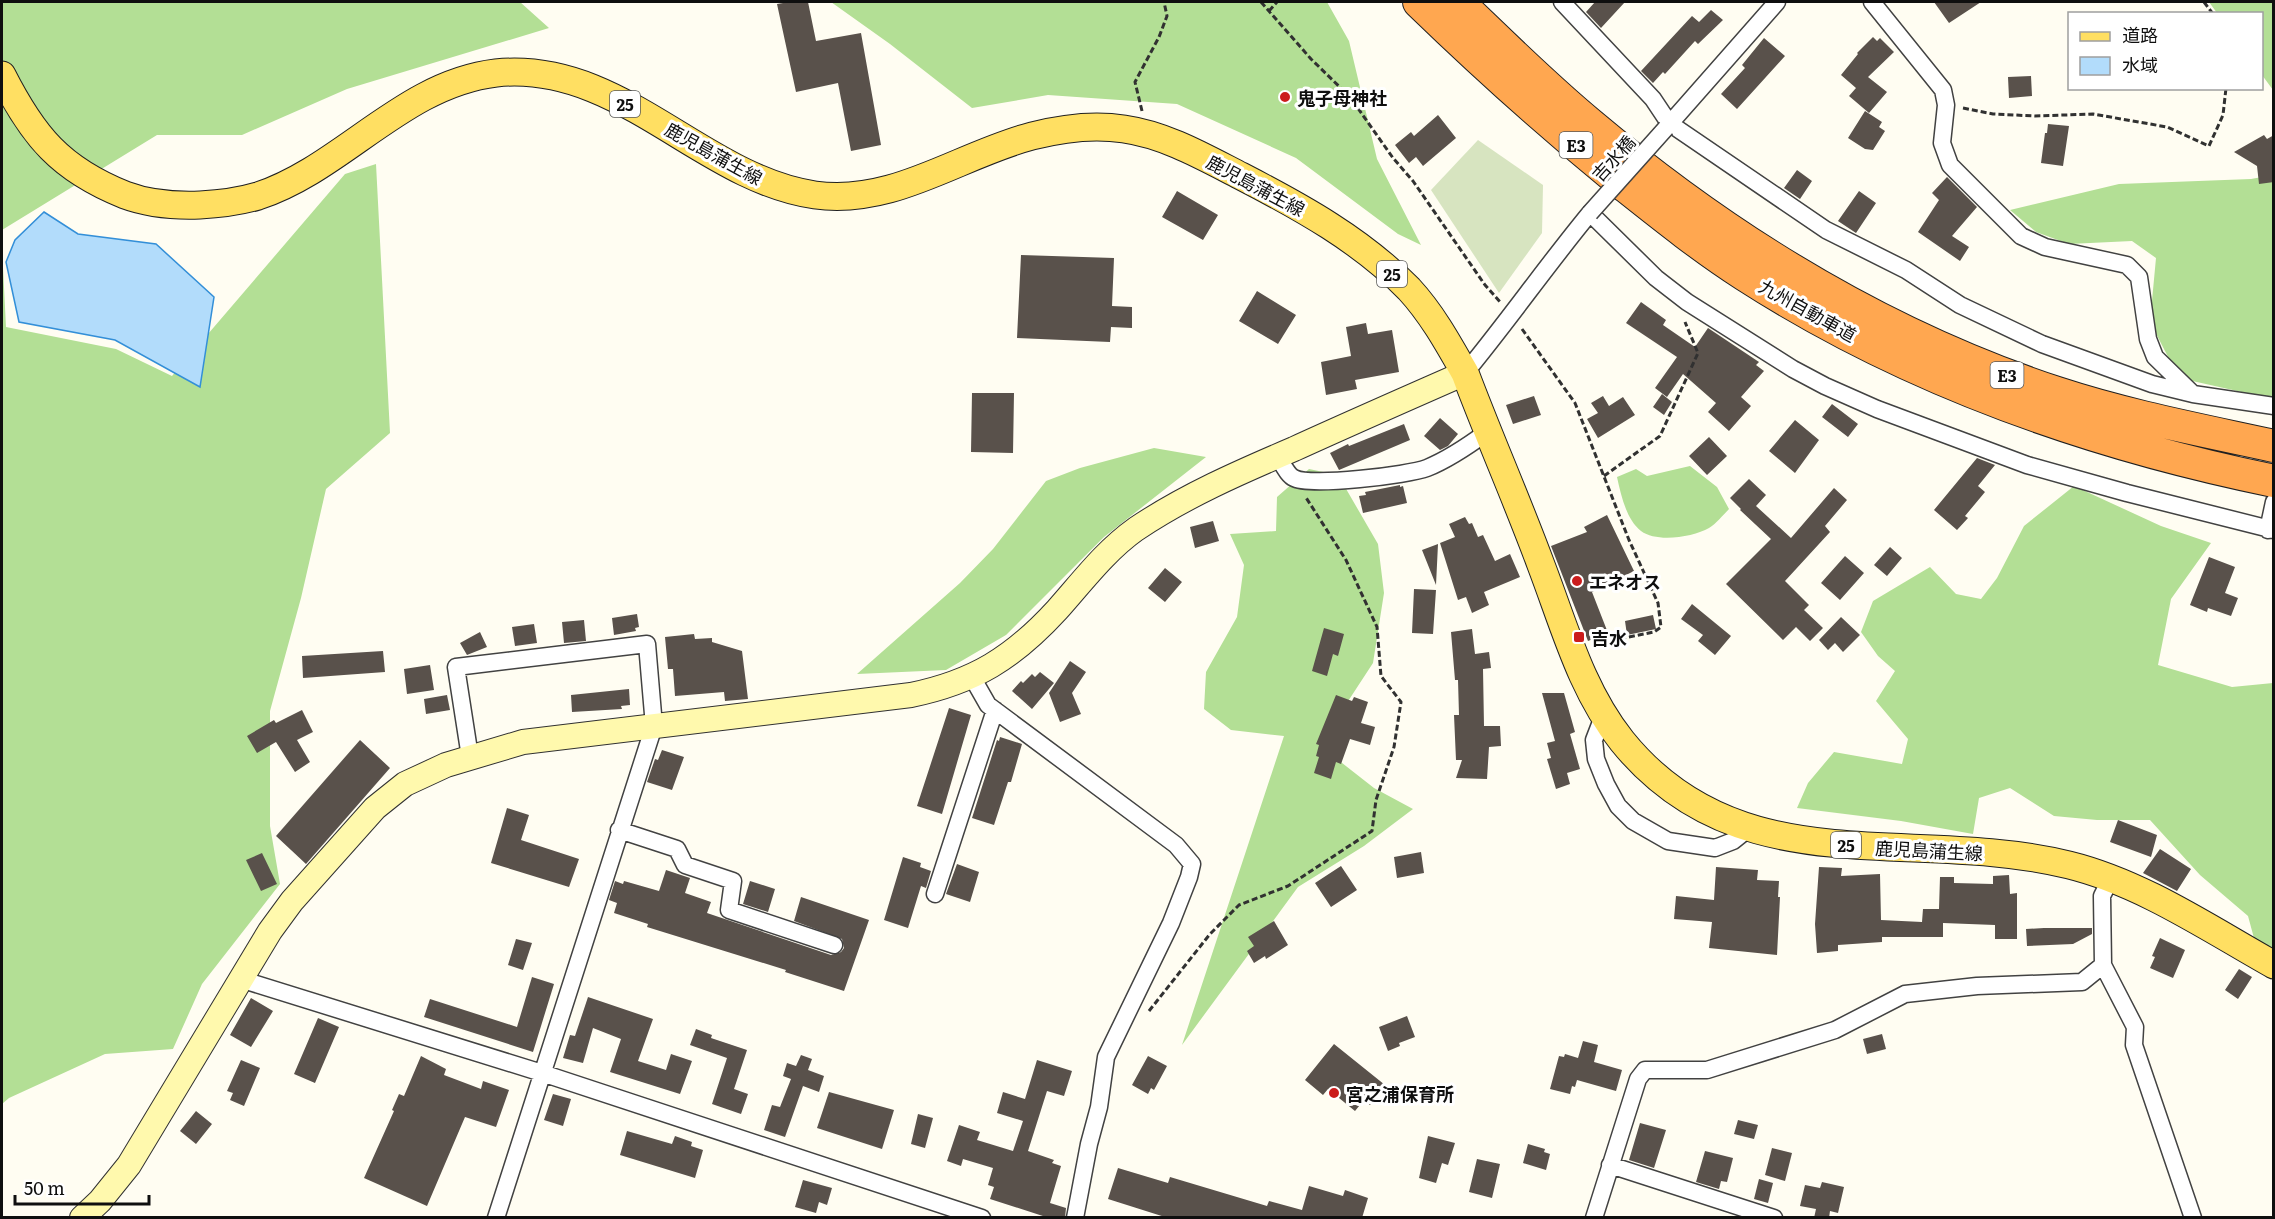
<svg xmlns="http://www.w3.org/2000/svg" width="2275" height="1219" font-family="Literata,'Noto Sans JP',serif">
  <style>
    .forest { fill: #b3df95 }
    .cemetery { fill: #d7e4c0 }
    .water { fill: #b2dcfb; stroke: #338fd8; stroke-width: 1.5 }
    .building { fill: #59514b }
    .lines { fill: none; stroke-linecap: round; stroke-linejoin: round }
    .street-casing { stroke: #424242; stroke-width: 19 }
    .secondary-casing { stroke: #313131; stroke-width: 26 }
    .primary-casing { stroke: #202020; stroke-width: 29 }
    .highway-casing { stroke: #202020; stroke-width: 34 }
    .path { stroke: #313131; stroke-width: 3; stroke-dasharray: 6 3; stroke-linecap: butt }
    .street { stroke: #fff; stroke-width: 16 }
    .secondary { stroke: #fff9ad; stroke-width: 24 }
    .primary { stroke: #ffdf62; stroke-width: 27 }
    .highway { stroke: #ffa750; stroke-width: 32 }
    .street-bridge-casing { stroke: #424242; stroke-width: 19; stroke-linecap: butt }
    .street-bridge { stroke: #fff; stroke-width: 16 }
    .poi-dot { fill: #cb1c1c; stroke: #fff; stroke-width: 2 }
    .labels { text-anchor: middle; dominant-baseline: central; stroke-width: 6; stroke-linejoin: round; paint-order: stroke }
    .shield { fill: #fff; stroke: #575757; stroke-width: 1.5 }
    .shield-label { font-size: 16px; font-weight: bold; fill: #0f0f0f }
    .poi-label { font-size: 18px; font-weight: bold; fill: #0f0f0f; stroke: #fff; text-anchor: start }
    .street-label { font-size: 18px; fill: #0f0f0f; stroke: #fff }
  </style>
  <rect width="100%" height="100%" fill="#fffdf2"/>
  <path class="forest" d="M2,2H520L549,28L347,89L242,135H157L2,230Z
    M831,2H1327L1349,41L1377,159L1421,245L1398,234L1296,158L1177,104L1048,95L972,108L890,44Z
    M2209,2H2273V90L2262,75V14L2217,13Z
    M376,164L390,433L326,489L301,598L270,711V826L280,884L202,984L173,1049L105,1054L9,1098L2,1104V247L6,327L116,349L172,376L345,174Z
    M2273,175V399L2179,378L2150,322L2156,258L2132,241L2069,244L2036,232L2010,210L2119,184L2251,179Z
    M1154,448L1206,457L1104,537L1006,635L946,670L857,674L960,583L993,549L1046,481L1080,468Z
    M1690,466L1717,487L1729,509C1723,515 1716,524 1709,528C1693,537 1657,543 1641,531C1626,519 1621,495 1617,477L1636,469L1647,476Z
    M1309,469L1338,475L1378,544L1384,593L1373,663L1339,715L1328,752L1374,788L1413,809L1364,846L1298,887L1182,1045L1284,736L1231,730L1204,709L1206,672L1237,617L1244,565L1230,534L1276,531L1277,497Z
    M2074,486L2161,526L2211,543L2171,599L2158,665L2232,687L2273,683V970L2261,964L2248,916L2200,875L2150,820H2097L2054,816L2010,788L1979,798L1973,834L1901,821L1797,808L1808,783L1834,752L1902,764L1908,739L1876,701L1895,671L1878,656L1861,632L1873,601L1930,567L1956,594L1981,599L1997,578L2024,526Z"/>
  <path class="cemetery" d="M1478,140L1543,185L1542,233L1499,293L1431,190Z"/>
  <path class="water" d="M44,212L78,234L156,244L214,297L200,387L115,340L19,322L6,262L15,240Z"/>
  <path class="building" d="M789,2H808L816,41L861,33L881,145L851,151L838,83L796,92L777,4Z
    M1595,2H1625L1601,28L1586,12Z
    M1934,2H1981L1949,23Z
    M1711,10L1723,20L1698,44L1695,41L1665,74L1663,72L1653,83L1641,71L1692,16L1699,22Z
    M1873,37L1877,41L1880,38L1894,52L1868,77L1887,92L1869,113L1849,96L1856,88L1841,75L1858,54L1857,53Z
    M1764,38L1785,56L1737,109L1721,94L1745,68L1742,65Z
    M2031,76L2032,96L2009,98L2008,77Z
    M1865,111L1882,122L1879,127L1885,131L1873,150L1865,149L1848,138Z
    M1438,115L1456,138L1423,166L1416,157L1409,163L1395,145L1411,132L1414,136Z
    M2048,124L2069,126L2063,166L2041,163L2045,133H2047Z
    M2264,135L2267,139L2274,135V182L2259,184L2257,166L2234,152Z
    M1797,170L1812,181L1800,199L1784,188Z
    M1947,177L1977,207L1952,236L1969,247L1960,261L1918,232L1939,200L1932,193Z
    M1177,191L1218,215L1203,240L1162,217Z
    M1859,191L1876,203L1856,233L1838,221Z
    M1021,255L1114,258L1112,306L1132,307V328L1111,327L1110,342L1017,338Z
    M1257,291L1296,315L1278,344L1239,321Z
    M1641,302L1666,320L1663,325L1695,347L1708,328L1759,362L1756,365L1764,371L1741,397L1751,406L1729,431L1708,412L1716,403L1683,374L1667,397L1655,388L1677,357L1626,323Z
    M1366,323L1368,334L1392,330L1399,372L1355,380L1357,389L1326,395L1321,362L1351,356L1346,327Z
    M972,393H1014L1013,453L971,452Z
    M1662,394L1672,402L1664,415L1653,407Z
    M1534,396L1541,415L1513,424L1506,405Z
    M1603,396L1609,406L1623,397L1635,415L1598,438L1587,419L1598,413L1591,403Z
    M1832,404L1858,424L1848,437L1822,417Z
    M1440,418L1458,434L1448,446L1440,450L1424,436Z
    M1795,420L1819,440L1795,473L1769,451Z
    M1404,424L1410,440L1339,470L1330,453L1348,444L1349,446Z
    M1709,437L1727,456L1707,475L1689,456Z
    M1977,458L1995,465L1978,486L1985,492L1965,516L1968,518L1957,530L1934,510Z
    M1749,479L1766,495L1756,506L1791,538L1834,488L1847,500L1825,526L1830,532L1785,581L1809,605L1804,610L1823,628L1810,641L1796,627L1783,640L1726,584L1771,539L1740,510L1741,509L1730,498Z
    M1400,485V487L1403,486L1407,503L1363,513L1359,496L1366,495L1365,492Z
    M1607,515L1634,571L1592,592L1608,633L1588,641L1551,546L1587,532L1584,527Z
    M1465,517L1469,524L1472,523L1478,537L1483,535L1495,561L1510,554L1520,577L1484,592L1489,605L1472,613L1466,597L1458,600L1440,543L1455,537L1449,524Z
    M1213,521L1219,541L1195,548L1190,527Z
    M1438,544L1436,585L1422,550Z
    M1890,547L1902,558L1887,576L1874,565Z
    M1845,556L1864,573L1840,600L1821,583Z
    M2209,557L2235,567L2225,593L2238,598L2231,616L2208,608L2207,612L2190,605Z
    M1165,568L1182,582L1165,602L1148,588Z
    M1414,589L1436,590L1433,634L1412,633Z
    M1692,604L1731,636L1715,655L1698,641L1703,635L1681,619Z
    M637,614L639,627L635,628L636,631L614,635L612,618Z
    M1653,615L1656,629L1627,635L1625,621Z
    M1841,617L1860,635L1843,652L1835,643L1828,650L1819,640Z
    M584,620L586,641L564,643L562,622Z
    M534,624L537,643L515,646L512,627Z
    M1324,628L1344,634L1338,656L1333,654L1327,676L1312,671Z
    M1472,629L1475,654L1489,652L1491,668L1483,669L1484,726H1500L1501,746L1489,747L1487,779L1456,778L1462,760H1456L1454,715H1459L1458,680H1455L1451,632Z
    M480,632L487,647L467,655L460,643Z
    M694,634L695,639L712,638V642L742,651L748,699L725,701L724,692L675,696L673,669H668L665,637Z
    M383,651L385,672L303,678L302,656Z
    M1070,661L1086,672L1072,693L1081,714L1060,722L1049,693Z
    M430,665L434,690L407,694L404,669Z
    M1040,672L1054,683L1032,709L1012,691L1021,681L1023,683L1032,674L1035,677Z
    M629,689L630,705L621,706L622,709L572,712L571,695Z
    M1542,693H1564L1575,732L1570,734L1580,769L1567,773L1570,784L1556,789L1547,759L1551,758L1547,743L1555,741Z
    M447,695L450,710L426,714L424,699Z
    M1336,695L1352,701L1354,697L1368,702L1361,723L1375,727L1370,745L1350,739L1341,764L1336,762L1331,779L1314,773L1319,757L1316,756L1319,745L1316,744Z
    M949,708L971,715L942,814L917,806Z
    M302,710L313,732L297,740L310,762L295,772L276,742L257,753L247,736L274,720L276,723Z
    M1000,737L1022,744L1011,782H1008L994,825L972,818L997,740L999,741Z
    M360,740L390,768L306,864L276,836Z
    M662,750L684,757L672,790L647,782L655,759L658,760Z
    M507,808L529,815L521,840L579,859L569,887L491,863Z
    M2118,820L2157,835L2151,857L2110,842Z
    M2160,849L2191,869L2177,891L2143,873Z
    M1421,852L1424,873L1397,878L1394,857Z
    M262,853L277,884L261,891L246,860Z
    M903,857L921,863L920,867L931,871L926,888L921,886L908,928L884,920Z
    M957,864L979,872L970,902L946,894Z
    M1341,866L1357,890L1331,907L1315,883Z
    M1716,867L1758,870L1757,880L1779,881L1778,897H1780L1777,955L1709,948L1712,922L1674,919L1676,896L1714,900Z
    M1819,867L1842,868L1841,876L1880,874L1881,920L1922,922L1923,909H1939L1940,877H1954V883L1993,884V876L2009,875L2010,894L2017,893V939H1995V925L1943,923V937H1882V942L1838,945V951L1817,953L1815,924Z
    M666,870L690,878L685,893L711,902L707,913L831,955L841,952L844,948L842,939L794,921L801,897L869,920L844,991L785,972L786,970L647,927L648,924L614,913L617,903L609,900L615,881L623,884L624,881L659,891Z
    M750,881L775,889L768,912L743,904Z
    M1274,921L1288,945L1266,959L1265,956L1254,963L1247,951L1254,946L1248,937Z
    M2044,928H2092V934L2073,944L2027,946L2026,929Z
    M2160,938L2185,950L2173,978L2150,968L2155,957L2152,956Z
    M516,939L532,943L523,970L508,965Z
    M2239,969L2252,977L2238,999L2225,990Z
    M532,977L554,984L533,1052L424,1017L430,999L517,1027Z
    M588,997L653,1019L638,1061L666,1070L671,1054L692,1061L680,1094L610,1072L621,1039L593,1028L583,1063L563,1058L570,1035L575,1036Z
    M251,998L273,1011L251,1047L230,1035Z
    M1407,1016L1415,1037L1399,1043L1400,1046L1388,1051L1379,1027Z
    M318,1018L339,1027L315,1083L294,1074Z
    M696,1029L712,1035L711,1038L747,1050L734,1089L748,1094L741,1114L712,1104L727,1058L690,1045Z
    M1882,1034L1886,1049L1867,1054L1863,1039Z
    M1583,1041L1598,1045L1594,1062L1622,1070L1616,1091L1577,1080L1575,1087L1572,1086L1570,1094L1550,1089L1559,1056L1564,1057L1565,1054L1578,1058Z
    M1334,1044L1385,1085L1370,1105L1364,1100L1355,1111L1328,1089L1323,1095L1305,1080Z
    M801,1055L812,1059L808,1070L824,1076L819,1092L803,1086L785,1137L764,1130L772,1105L780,1107L791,1079L783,1076L787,1063L796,1066Z
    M421,1056L446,1069L444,1075L481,1089L483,1081L509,1090L496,1127L465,1117L427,1206L364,1178L394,1111L392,1110L399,1094L404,1096Z
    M1148,1056L1167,1066L1154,1090L1151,1088L1148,1094L1132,1085Z
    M241,1060L260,1068L244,1106L230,1100L233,1093L227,1091Z
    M1037,1060L1072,1071L1064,1096L1047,1091L1028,1151L1054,1160L1052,1163L1061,1166L1050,1203L1066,1208L1065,1218H1049L990,1199L994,1187L988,1185L993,1168L963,1159L961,1166L947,1161L959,1125L980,1132L977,1140L1013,1151L1023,1121L997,1113L1003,1092L1025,1099Z
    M829,1092L894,1110L882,1149L817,1128Z
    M553,1094L571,1099L563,1126L544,1120Z
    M196,1111L212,1124L196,1144L180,1131Z
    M918,1114L933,1118L925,1148L911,1144Z
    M1738,1120L1758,1125L1754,1139L1734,1134Z
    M1640,1123L1666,1130L1654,1168L1629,1160Z
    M627,1131L672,1144L675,1136L692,1142L691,1146L703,1150L695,1178L620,1155Z
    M1428,1136L1455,1143L1448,1165L1442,1163L1436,1183L1419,1178Z
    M1528,1144L1545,1149L1544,1152L1550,1154L1546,1170L1523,1163Z
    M1772,1148L1792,1153L1785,1181L1765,1175Z
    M1705,1151L1733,1158L1727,1182L1721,1181L1719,1189L1696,1182Z
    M1477,1159L1500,1164L1492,1198L1469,1192Z
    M1118,1168L1168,1183L1170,1177L1267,1206L1269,1201L1302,1210L1309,1186L1343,1196L1345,1190L1368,1198L1362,1218H1168L1108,1199Z
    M1759,1179L1773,1183L1768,1203L1754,1199Z
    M803,1180L832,1188L827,1205L819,1202L816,1213L795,1207Z
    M1822,1182L1844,1187L1838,1213L1830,1211L1829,1218H1814L1816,1209L1800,1206L1805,1185L1820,1188Z"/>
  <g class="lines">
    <defs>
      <path id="street" d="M1562,2L1653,99L1669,123L1826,230L1906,270L1960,305L2042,344L2152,384L2193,394
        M1872,2L1943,90L1946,105L1942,143L1950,165L2021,236L2045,247L2127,265L2139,277L2148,339L2155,357L2193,394L2274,406
        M1666,128L1777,2
        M1465,373C1508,321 1547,265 1590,213L1656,278L1687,302L1793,369L1825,386L1877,409L2027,465L2127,493L2274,530
        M1277,456C1282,462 1287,475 1294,478C1309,487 1409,475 1427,468C1449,459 1468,446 1487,432
        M2268,530L2274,502
        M972,677L988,705L1176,845L1192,864L1189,877L1171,923L1106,1057L1099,1107L1089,1144L1075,1218
        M1604,714L1594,740L1596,759L1606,784L1618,806L1633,821L1668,841L1715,848L1733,841L1748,829
        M470,757L456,667L647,644L654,726L496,1218
        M619,830L677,849L685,865L733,881L729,910L834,945
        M935,894L995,710
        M2103,965L2135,1027L2134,1045L2193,1218
        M240,979L542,1073L982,1218
        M1610,1165L1774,1218
        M1594,1218L1638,1079L1645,1070H1707L1835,1030L1905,994L1977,986L2082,982L2103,965L2102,896L2111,878"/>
      <path id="secondary" d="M82,1218L100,1201L129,1165L270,931L292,901L375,808L405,784L446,765L523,742L911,695C974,682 1013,658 1057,610C1082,582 1105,551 1136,529C1185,496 1240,472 1294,449C1351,423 1408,398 1465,373"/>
      <path id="primary" d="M2,75C33,136 60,169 125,195C149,204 174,206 200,205C220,204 238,202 258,196C343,168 403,84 496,73C620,60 702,179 815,195C894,206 959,155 1032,136C1063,128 1093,124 1124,129C1166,135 1204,157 1241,176C1301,207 1361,240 1409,289C1432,314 1448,343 1465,373C1489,437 1517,500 1541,565C1564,625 1581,690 1622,741C1740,887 1911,826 2069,865C2142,883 2208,928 2274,965"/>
      <path id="highway" d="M1419,2C1485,66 1553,127 1624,185C1663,216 1703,248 1745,275C1905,378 2088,443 2274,481
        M1458,2C1501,43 1544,86 1590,124C1729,241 1884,336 2057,393C2127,416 2201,430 2274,446"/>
    </defs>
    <use href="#street" class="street-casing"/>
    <use href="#secondary" class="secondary-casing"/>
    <use href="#primary" class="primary-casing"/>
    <use href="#highway" class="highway-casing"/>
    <path class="path" d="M1261,2L1311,59L1350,97L1393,158L1413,181L1485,285L1501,303
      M2204,2L2213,14
      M1269,11L1277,2
      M1963,108L1993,114L2035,116L2093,114L2167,127L2209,146L2223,115L2226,88
      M1142,111L1135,82L1159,37L1167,16L1164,2
      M1522,329L1575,403L1629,540L1658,603L1661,627L1654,632L1594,644
      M1604,476L1660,436L1698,353L1685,322
      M1149,1011L1210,934L1239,905L1288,886L1372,831L1376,800L1394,747L1401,702L1381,676L1377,627L1346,560L1305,496"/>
    <use href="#street" class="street"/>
    <use href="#secondary" class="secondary"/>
    <use href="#primary" class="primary"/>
    <use href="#highway" class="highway"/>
    <defs>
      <path id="street-bridge" d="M1590,213L1666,128"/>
    </defs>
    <use href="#street-bridge" class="street-bridge-casing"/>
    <use href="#street-bridge" class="street-bridge"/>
  </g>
  <g class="poi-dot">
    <circle cx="1285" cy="97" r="6"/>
    <circle cx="1577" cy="581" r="6"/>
    <rect x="1573" y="631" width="12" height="12" rx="3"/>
    <circle cx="1334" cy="1093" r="6"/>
  </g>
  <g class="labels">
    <g class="shield">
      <rect x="610" y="91" width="30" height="26" rx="4.5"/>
      <rect x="1559.5" y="132" width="33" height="26" rx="4.5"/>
      <rect x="1377" y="261" width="30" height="26" rx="4.5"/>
      <rect x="1990.5" y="362" width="33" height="26" rx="4.5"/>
      <rect x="1831" y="832" width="30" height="26" rx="4.5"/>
    </g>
    <g class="shield-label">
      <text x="625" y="104">25</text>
      <text x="1576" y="145">E3</text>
      <text x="1392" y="274">25</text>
      <text x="2007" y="375">E3</text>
      <text x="1846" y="845">25</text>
    </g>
    <g class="poi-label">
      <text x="1297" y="97">鬼子母神社</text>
      <text x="1589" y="581">エネオス</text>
      <text x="1591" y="637">吉水</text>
      <text x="1346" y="1093">宮之浦保育所</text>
    </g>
    <g class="street-label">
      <text transform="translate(714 153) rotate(29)">鹿児島蒲生線</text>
      <text transform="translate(1613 158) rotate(-48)">吉水橋</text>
      <text transform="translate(1256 185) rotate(28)">鹿児島蒲生線</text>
      <text transform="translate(1808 310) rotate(29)">九州自動車道</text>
      <text transform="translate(1929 850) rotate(3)">鹿児島蒲生線</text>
    </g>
  </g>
  <rect width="2275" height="1219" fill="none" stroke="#0f0f0f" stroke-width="6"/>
  <rect x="2068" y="12" width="195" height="78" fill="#ffffff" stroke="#9f9f9f" stroke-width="1.5"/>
  <rect x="2080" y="32" width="30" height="9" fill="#ffdf62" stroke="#9f9f9f" stroke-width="1.5"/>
  <text x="2122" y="42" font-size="18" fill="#0f0f0f">道路</text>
  <rect x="2080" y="57" width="30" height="18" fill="#b2dcfb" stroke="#9f9f9f" stroke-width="1.5"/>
  <text x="2122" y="72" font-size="18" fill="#0f0f0f">水域</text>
  <path d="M15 1195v9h134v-9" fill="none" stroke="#0f0f0f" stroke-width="3"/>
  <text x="24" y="1195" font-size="18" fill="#0f0f0f" stroke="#ffffff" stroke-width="4.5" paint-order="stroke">50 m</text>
</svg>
